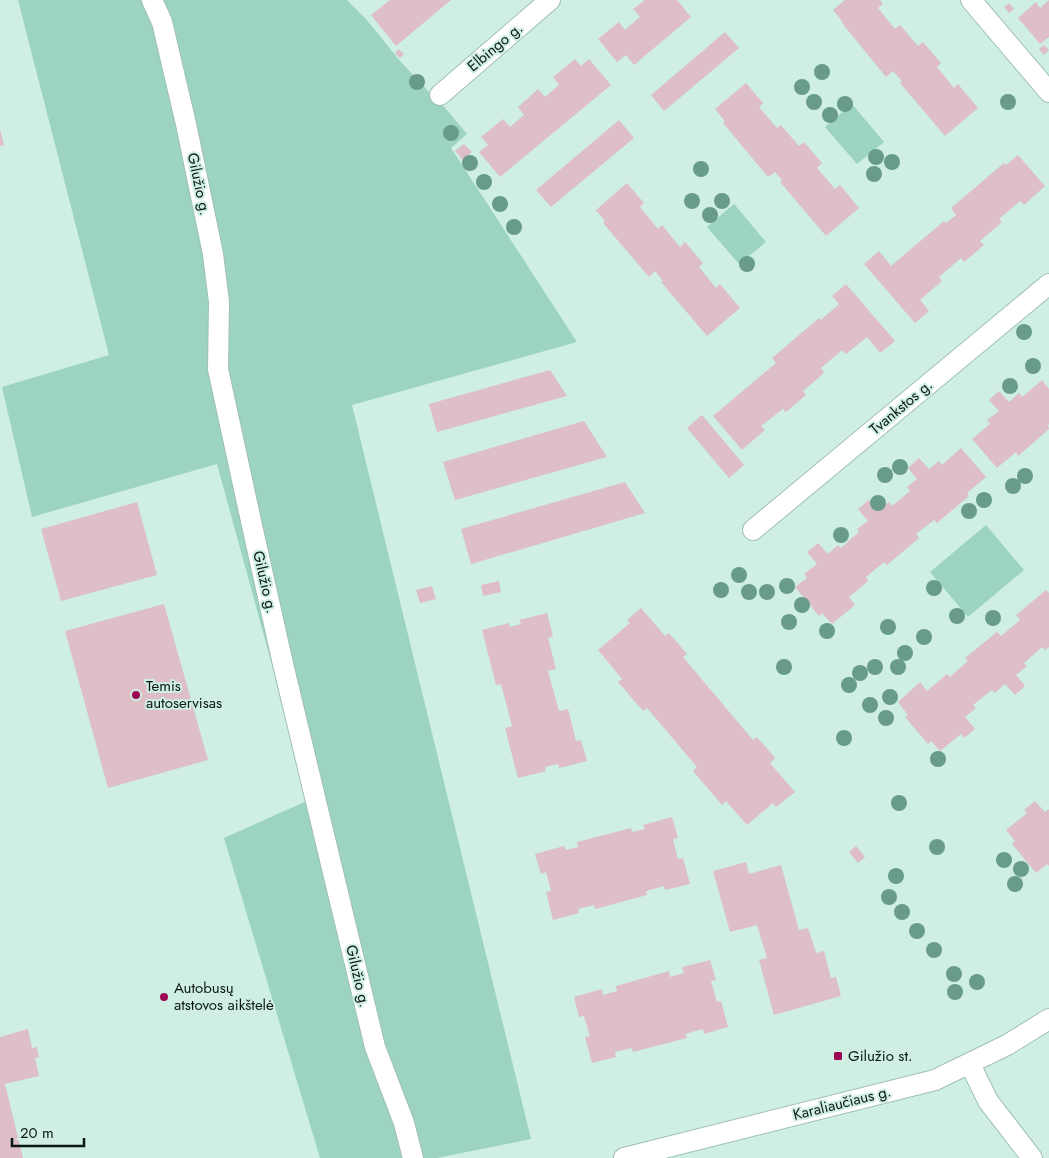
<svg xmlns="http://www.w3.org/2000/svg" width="1049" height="1158" font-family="Jost,sans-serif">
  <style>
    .green { fill: #9cd4bf }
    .building { fill: #debec7 }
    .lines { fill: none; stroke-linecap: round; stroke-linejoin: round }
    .minor-casing { stroke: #a0c0b3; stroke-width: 22 }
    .minor { stroke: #fff; stroke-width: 20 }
    .tree { fill: #689b8b }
    .poi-dot { fill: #9c0652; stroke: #ceefe2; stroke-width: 2 }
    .labels { text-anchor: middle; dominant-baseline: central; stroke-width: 4; stroke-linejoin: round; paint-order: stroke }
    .street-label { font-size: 15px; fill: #0b1713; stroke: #ceefe2 }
    .poi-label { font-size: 15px; fill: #0b1713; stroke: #ceefe2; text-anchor: start }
  </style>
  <rect width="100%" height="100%" fill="#ceefe2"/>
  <path class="green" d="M18,0H347L366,19L400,61L427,90L440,102L467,134L451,148L577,342L352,405L531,1139L437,1158H320L224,838L309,800L217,464L32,517L2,387L109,355Z
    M852,104L884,142L857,164L825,127Z
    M734,204L766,242L739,264L707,227Z
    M986,525L1024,570L968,617L930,572Z"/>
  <path class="building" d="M390,0H451L396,46L371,15Z
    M645,0H677L691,17L634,65L626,55L617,62L598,39L619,22L625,30L640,17L633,9Z
    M845,0H880L883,4L878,8L895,29L900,25L918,46L923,42L941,63L937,67L954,88L958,84L978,108L945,136L900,83L902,81L893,71L886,77L842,23L843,22L833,10Z
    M1049,0V37L1040,44L1018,18L1036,2L1040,8Z
    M1009,3L1014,9L1009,13L1004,7Z
    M725,32L739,48L664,111L651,95Z
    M1044,45L1049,50L1044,55L1039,49Z
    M399,49L404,54L400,58L395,53Z
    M575,59L581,66L589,59L611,85L500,177L479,152L488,145L481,137L503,119L510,127L524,115L518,107L538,89L545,97L559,85L553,77Z
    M746,83L763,103L759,107L777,128L781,125L799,146L804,142L822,163L817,168L835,189L840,185L859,208L826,236L780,182L782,180L775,172L768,177L723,123L725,121L715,109Z
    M619,120L634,138L551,207L536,190Z
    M0,129L4,145L0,146Z
    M464,144L472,152L463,160L455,151Z
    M1018,155L1045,186L1024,205L1020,201L999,219L1002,222L980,241L984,245L964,262L961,258L939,277L942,281L920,300L929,311L915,323L864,264L879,251L891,266L944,221L946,223L956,215L951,208L1004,163L1006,165Z
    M627,183L644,203L640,207L658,229L662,225L680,247L685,242L703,263L699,267L716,288L720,284L740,308L707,336L661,282L663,281L655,271L649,277L603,223L605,221L596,210Z
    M846,284L895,341L880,353L867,337L846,354L842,350L821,368L824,373L803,391L806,395L786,412L783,409L761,426L765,430L742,450L713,416L776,363L772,358L819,318L821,320L839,304L832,296Z
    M550,370L567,396L437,432L429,404Z
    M1042,380L1049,389V424L1048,425L1049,429L1018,456L1016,452L997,468L972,439L990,424L987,420L999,411L989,400L999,391L1009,402L1019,393L1022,397Z
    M702,415L744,465L729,478L687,428Z
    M584,421L607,457L455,500L443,462Z
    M961,448L986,477L967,493L969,496L937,523L934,520L916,534L919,538L887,565L884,562L866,577L868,581L849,597L855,605L832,624L822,613L819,616L795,587L807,578L804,574L817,564L807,552L818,543L828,554L838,545L841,548L859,532L857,529L868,521L858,509L869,500L878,511L889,502L892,506L910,491L907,487L917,479L908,468L919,458L929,469L939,461L942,465Z
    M625,482L645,513L471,564L461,529Z
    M137,502L157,575L61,601L41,529Z
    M499,581L501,592L483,596L481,585Z
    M432,586L436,599L420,603L416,590Z
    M1046,590L1049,593V647L1045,650L1042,647L1024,663L1027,666L1016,675L1025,686L1015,695L1005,684L995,693L992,690L973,705L976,708L965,717L975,729L964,738L961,734L940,751L931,741L928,744L905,717L908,715L898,702L920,682L927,691L947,674L950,677L968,661L965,658L997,632L1001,636L1020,620L1016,615Z
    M164,604L208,760L108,788L65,631Z
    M641,608L665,636L669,633L687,654L683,657L753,740L757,737L775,758L770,763L795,792L776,807L773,803L747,825L726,801L722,805L693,771L697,767L647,708L643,711L618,682L622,679L598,650L630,623L627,620Z
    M547,613L553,636L548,638L556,669L548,671L559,711L568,709L576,741L581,740L587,761L559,768L558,764L545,767L546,771L518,778L505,728L512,726L501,684L496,685L482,630L509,623L510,627L521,624L519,620Z
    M1035,801L1045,812L1049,809V866L1047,864L1036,873L1012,844L1015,841L1006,830L1027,813L1024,810Z
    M672,817L678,838L673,839L678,859L683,858L690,884L665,890L664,886L646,891L647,895L595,909L594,905L578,909L579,913L553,920L546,892L551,891L546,872L541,874L535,854L564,846L566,850L578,847L577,842L631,828L632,832L645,829L643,825Z
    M856,846L865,857L858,863L849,852Z
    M746,862L749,874L781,865L799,930L808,928L816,953L824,951L831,978L836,977L841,996L774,1015L759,960L767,958L757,925L730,932L713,871Z
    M710,960L716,980L711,981L717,1002L721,1001L728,1027L704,1034L703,1029L685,1034L687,1038L633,1052L632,1048L615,1052L616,1057L592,1063L585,1037L590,1036L584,1016L579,1017L574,997L602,989L603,995L617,991L616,986L669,971L670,977L684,973L682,967Z
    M28,1029L32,1048L37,1047L39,1057L35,1058L39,1076L5,1084L23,1158H0V1037Z"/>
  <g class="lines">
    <defs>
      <path id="minor" d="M152,0L162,22L186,124L213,254L219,302L218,369L251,521L283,664L375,1047L404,1123L413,1158
        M971,0L1049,92
        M440,95L550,0
        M753,530L1049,284
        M970,1064L988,1101L1032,1158
        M624,1158L935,1080L1007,1045L1049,1019"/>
    </defs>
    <use href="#minor" class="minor-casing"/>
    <use href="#minor" class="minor"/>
  </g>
  <g class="tree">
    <circle cx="822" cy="72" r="8"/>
    <circle cx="417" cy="82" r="8"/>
    <circle cx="802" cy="87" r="8"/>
    <circle cx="814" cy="102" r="8"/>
    <circle cx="1008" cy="102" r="8"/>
    <circle cx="845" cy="104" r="8"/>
    <circle cx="830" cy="115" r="8"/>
    <circle cx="451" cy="133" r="8"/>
    <circle cx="876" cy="157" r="8"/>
    <circle cx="892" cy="162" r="8"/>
    <circle cx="470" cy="163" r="8"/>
    <circle cx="701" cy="169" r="8"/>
    <circle cx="874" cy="174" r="8"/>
    <circle cx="484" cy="182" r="8"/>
    <circle cx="692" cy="201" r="8"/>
    <circle cx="722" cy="201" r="8"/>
    <circle cx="500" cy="204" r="8"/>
    <circle cx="710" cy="215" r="8"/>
    <circle cx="514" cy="227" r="8"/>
    <circle cx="747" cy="264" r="8"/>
    <circle cx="1024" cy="332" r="8"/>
    <circle cx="1033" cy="366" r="8"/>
    <circle cx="1010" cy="386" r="8"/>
    <circle cx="900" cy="467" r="8"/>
    <circle cx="885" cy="475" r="8"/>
    <circle cx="1025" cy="476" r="8"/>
    <circle cx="1013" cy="486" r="8"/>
    <circle cx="984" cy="500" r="8"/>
    <circle cx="878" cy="503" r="8"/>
    <circle cx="969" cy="511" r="8"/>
    <circle cx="841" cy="535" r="8"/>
    <circle cx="739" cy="575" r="8"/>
    <circle cx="787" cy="586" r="8"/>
    <circle cx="934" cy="588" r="8"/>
    <circle cx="721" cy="590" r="8"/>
    <circle cx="749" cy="592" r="8"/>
    <circle cx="767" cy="592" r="8"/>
    <circle cx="802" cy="605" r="8"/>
    <circle cx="957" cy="616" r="8"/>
    <circle cx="993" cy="618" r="8"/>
    <circle cx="789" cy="622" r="8"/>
    <circle cx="888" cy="627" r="8"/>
    <circle cx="827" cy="631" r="8"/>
    <circle cx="924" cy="637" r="8"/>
    <circle cx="905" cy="653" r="8"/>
    <circle cx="784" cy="667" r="8"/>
    <circle cx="875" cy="667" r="8"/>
    <circle cx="898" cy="667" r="8"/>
    <circle cx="860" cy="673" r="8"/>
    <circle cx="849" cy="685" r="8"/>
    <circle cx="890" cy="697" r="8"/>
    <circle cx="870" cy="705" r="8"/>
    <circle cx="886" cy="718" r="8"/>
    <circle cx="844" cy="738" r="8"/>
    <circle cx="938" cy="759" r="8"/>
    <circle cx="899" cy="803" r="8"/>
    <circle cx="937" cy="847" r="8"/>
    <circle cx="1004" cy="860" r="8"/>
    <circle cx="1021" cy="869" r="8"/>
    <circle cx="896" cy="876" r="8"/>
    <circle cx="1015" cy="884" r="8"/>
    <circle cx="889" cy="897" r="8"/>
    <circle cx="902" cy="912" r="8"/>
    <circle cx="917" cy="931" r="8"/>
    <circle cx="934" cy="950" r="8"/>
    <circle cx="954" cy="974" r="8"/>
    <circle cx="977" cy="982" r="8"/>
    <circle cx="955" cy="992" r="8"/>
  </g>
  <g class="poi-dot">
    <circle cx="136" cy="695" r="5"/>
    <circle cx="164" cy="997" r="5"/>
    <rect x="833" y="1051" width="10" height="10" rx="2.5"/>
  </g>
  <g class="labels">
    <g class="street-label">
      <text transform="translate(495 47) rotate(-40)">Elbingo g.</text>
      <text transform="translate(199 184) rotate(78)">Gilužio g.</text>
      <text transform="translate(901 407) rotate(-40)">Tvankstos g.</text>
      <text transform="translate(265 582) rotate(77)">Gilužio g.</text>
      <text transform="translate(358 976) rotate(77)">Gilužio g.</text>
      <text transform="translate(842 1103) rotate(-14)">Karaliaučiaus g.</text>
    </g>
    <g class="poi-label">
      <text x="146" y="686">Temis<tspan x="146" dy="17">autoservisas</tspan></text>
      <text x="174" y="988">Autobusų<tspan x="174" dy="17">atstovos aikštelė</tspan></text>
      <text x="848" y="1056">Gilužio st.</text>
    </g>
  </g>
  <path d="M12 1138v8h72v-8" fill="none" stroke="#0b1713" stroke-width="2.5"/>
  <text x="20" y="1138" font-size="15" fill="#0b1713" stroke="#ceefe2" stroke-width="4" paint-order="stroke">20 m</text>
</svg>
